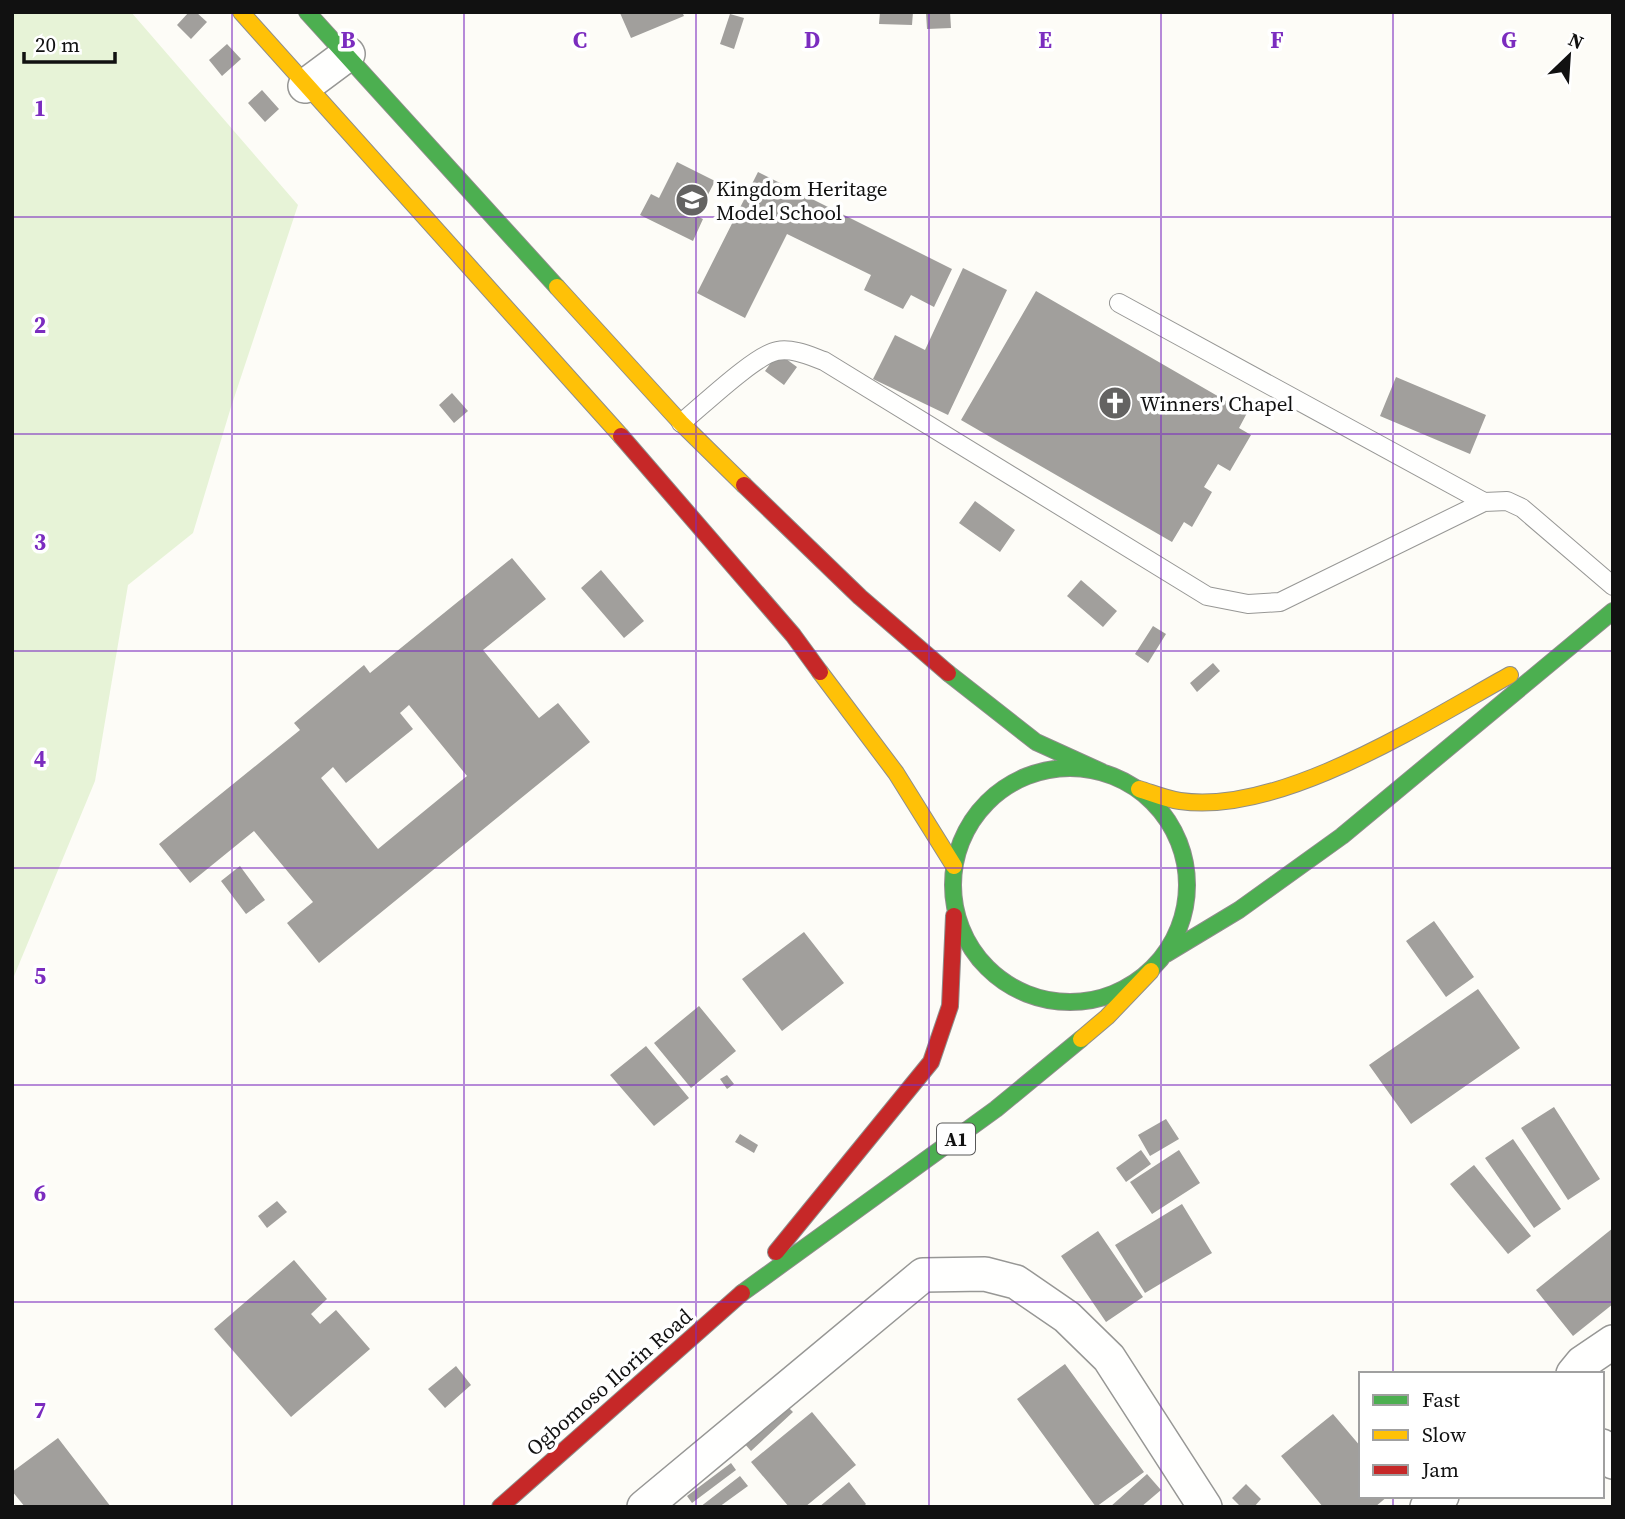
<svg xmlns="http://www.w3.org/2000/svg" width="1625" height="1519" font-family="'Source Serif 4',serif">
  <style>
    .green { fill: #e7f3d7 }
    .building { fill: #a19f9c; fill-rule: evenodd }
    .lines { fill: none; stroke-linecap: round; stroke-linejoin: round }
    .lane-casing { stroke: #979795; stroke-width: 20 }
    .street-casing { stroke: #979795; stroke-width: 36 }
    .fast-casing { stroke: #8e8d8b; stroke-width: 18 }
    .slow-casing { stroke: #8e8d8b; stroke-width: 18 }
    .jam-casing { stroke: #8e8d8b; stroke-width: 18 }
    .lane { stroke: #fffffe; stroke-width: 18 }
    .street { stroke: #fffffe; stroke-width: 33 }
    .fast { stroke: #4caf50; stroke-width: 16 }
    .slow { stroke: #ffc107; stroke-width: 16 }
    .jam { stroke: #c62828; stroke-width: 16 }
    .grid { fill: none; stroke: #7b2cbf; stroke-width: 2; stroke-opacity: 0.55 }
    .labels { text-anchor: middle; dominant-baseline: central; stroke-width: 7; stroke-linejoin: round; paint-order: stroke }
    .shield { fill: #fff; stroke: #585858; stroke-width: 2 }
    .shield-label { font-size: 19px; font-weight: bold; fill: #111 }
    .poi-label { font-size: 21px; fill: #111; stroke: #fff; text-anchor: start }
    .street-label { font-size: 21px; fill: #111; stroke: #fff }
    .grid-label { font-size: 23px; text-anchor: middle; font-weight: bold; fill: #7b2cbf; stroke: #fff; stroke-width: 7; stroke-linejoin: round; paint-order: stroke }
  </style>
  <rect width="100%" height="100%" fill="#fdfcf7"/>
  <path class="green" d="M12,12H131L298,205L231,407L193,533L128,585L95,781L12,981Z"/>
  <path class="building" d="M189,12H196L207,22L191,39L177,25Z
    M622,12H682L684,16L631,38L620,13Z
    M880,12H913L912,25L879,24Z
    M926,12H950L951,28L927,29Z
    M730,14L744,18L734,49L720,44Z
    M227,44L241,59L222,76L209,60Z
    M262,90L279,109L265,122L248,103Z
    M677,162L715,181L697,216L703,219L693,241L640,215L651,194L659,198Z
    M758,172L952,269L934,307L911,295L903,309L864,290L871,275L787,234L745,318L697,293Z
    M963,268L1007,290L948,415L873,379L895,335L925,350Z
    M1036,291L1247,413L1239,428L1251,435L1230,471L1218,464L1204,487L1212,492L1192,527L1184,522L1172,542L961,420Z
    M778,353L797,367L784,385L765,371Z
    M1396,377L1486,415L1470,454L1380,416Z
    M452,393L468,411L454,423L439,405Z
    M975,501L1015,530L1000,552L959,523Z
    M512,558L546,599L483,650L539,718L558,703L590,742L319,963L287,923L313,902L254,831L190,883L159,844L300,730L294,723L364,665L370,673ZM409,705L467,776L378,849L321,778L333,767L346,783L413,729L400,713Z
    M601,570L644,621L624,638L581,588Z
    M1081,580L1117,611L1103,627L1067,596Z
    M1153,626L1166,634L1148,663L1135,654Z
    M1213,663L1220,671L1197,692L1190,683Z
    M240,866L265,900L246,914L221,881Z
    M1434,921L1474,977L1446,997L1406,941Z
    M804,932L844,983L782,1031L742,979Z
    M1478,989L1520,1048L1411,1124L1369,1065Z
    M699,1006L736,1051L691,1088L654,1043Z
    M646,1046L689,1098L654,1126L610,1075Z
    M727,1075L734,1084L727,1089L720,1079Z
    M1554,1107L1600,1179L1568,1200L1521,1128Z
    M1166,1119L1179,1139L1150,1156L1138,1135Z
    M740,1134L758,1145L754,1153L735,1142Z
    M1513,1139L1561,1209L1534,1228L1485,1158Z
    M1141,1150L1151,1164L1126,1182L1116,1168Z
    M1179,1150L1200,1183L1152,1214L1130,1182Z
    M1474,1165L1531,1236L1508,1254L1450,1184Z
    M277,1201L287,1212L267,1228L258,1216Z
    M1182,1204L1212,1253L1145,1293L1115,1245Z
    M1613,1228V1304L1573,1336L1536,1290Z
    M1098,1231L1143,1297L1106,1322L1061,1256Z
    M294,1260L327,1299L311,1314L320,1324L336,1310L370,1349L291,1417L214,1329Z
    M1065,1364L1144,1472L1096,1507L1017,1399Z
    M456,1366L471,1385L445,1408L428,1389Z
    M784,1403L793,1412L751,1451L743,1442Z
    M812,1412L856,1465L805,1507H789L751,1462Z
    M1333,1414L1361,1447V1496H1388L1375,1507H1323L1281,1456Z
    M58,1438L111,1507H25L12,1491V1472Z
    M731,1463L736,1470L692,1503L687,1496Z
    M1147,1474L1161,1490L1141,1507H1110Z
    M740,1476L748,1486L719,1507H700Z
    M849,1482L866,1504L863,1507H819Z
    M1246,1484L1261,1499L1254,1507H1241L1232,1498Z"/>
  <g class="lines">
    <defs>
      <path id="lane" d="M1119,303L1484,502
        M681,423C701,407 755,355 777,351C793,348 810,356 824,361L1207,596L1248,604L1280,602L1484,502L1507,501L1522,508L1613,586"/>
      <path id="street" d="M305,86L348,54
        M1573,1374L1582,1363L1613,1342
        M1602,1446L1613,1462
        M644,1507L923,1275L985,1274L1016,1282L1067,1317L1109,1358L1205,1507
        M1427,1507L1442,1496"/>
      <path id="fast" d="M307,12L557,287
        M948,673L1036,742L1102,772
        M953 885a117 117 0 1 1 234 0a117 117 0 1 1-234 0Z
        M1166,954L1239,910L1342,836L1613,611
        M742,1293L996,1109L1081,1039"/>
      <path id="slow" d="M241,12L621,436
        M557,287L681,423L744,485
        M820,672L896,773L954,866
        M1139,789C1152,793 1166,799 1180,801C1280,816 1425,722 1510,675
        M1081,1039L1107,1017L1151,971"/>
      <path id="jam" d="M621,436L793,635L820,672
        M744,485L860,597L948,673
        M776,1252L931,1062L950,1006L954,916
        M500,1507L742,1293"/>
    </defs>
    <use href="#lane" class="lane-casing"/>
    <use href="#street" class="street-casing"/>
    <use href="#fast" class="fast-casing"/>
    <use href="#slow" class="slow-casing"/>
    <use href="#jam" class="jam-casing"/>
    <use href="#lane" class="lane"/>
    <use href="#street" class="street"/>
    <use href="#fast" class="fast"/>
    <use href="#slow" class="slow"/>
    <use href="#jam" class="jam"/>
  </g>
  <path class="grid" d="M232,12V1507M464,12V1507M696,12V1507M929,12V1507M1161,12V1507M1393,12V1374M12,217H1613M12,434H1613M12,651H1613M12,868H1613M12,1085H1613M12,1302H1613M1393,1496V1507"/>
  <defs>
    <symbol id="school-disc" viewBox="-11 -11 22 22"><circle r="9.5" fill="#646362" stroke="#fff"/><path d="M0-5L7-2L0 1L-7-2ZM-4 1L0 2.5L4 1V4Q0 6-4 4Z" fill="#fff"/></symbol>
    <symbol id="church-disc" viewBox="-11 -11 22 22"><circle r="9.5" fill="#646362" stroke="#fff"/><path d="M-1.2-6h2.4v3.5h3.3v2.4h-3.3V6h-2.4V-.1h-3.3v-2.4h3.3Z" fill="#fff"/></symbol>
  </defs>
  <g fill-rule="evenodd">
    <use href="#school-disc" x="673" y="181" width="38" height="38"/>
    <use href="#church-disc" x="1096" y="384" width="38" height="38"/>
  </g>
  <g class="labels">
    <rect class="shield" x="937" y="1123.5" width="38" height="31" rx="5"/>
    <g class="shield-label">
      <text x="956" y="1139">A1</text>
    </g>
    <g class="poi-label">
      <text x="716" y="188">Kingdom Heritage<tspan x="716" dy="24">Model School</tspan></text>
      <text x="1140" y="403">Winners' Chapel</text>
    </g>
    <g class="street-label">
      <text transform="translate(609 1382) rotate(-41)">Ogbomoso Ilorin Road</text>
    </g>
  </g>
  <g class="grid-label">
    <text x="348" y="48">B</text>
    <text x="580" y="48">C</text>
    <text x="812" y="48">D</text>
    <text x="1045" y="48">E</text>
    <text x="1277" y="48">F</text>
    <text x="1509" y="48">G</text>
    <text x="40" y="116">1</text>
    <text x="40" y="333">2</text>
    <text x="40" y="550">3</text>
    <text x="40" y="767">4</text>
    <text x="40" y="984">5</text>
    <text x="40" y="1201">6</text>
    <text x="40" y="1418">7</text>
  </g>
  <rect width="1625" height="1519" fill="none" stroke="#111111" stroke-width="28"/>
  <rect x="1359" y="1372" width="245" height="126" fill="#ffffff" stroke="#a0a0a0" stroke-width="2"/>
  <rect x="1373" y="1395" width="35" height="10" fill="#4caf50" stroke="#a0a0a0" stroke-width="2"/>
  <text x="1422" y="1407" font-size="21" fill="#111111">Fast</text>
  <rect x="1373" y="1430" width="35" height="10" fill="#ffc107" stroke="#a0a0a0" stroke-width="2"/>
  <text x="1422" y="1442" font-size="21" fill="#111111">Slow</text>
  <rect x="1373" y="1465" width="35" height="10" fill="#c62828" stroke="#a0a0a0" stroke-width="2"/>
  <text x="1422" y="1477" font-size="21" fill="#111111">Jam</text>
  <g transform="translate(1569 56) rotate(25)" stroke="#ffffff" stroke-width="5" paint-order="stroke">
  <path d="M0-5L12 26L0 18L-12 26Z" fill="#111111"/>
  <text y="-10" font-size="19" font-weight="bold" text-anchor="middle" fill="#111111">N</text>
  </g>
  <path d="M24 52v10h91v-10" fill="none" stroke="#111111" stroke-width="3.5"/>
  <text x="35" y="52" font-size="21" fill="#111111" stroke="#ffffff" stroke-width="5" paint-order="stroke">20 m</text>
</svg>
